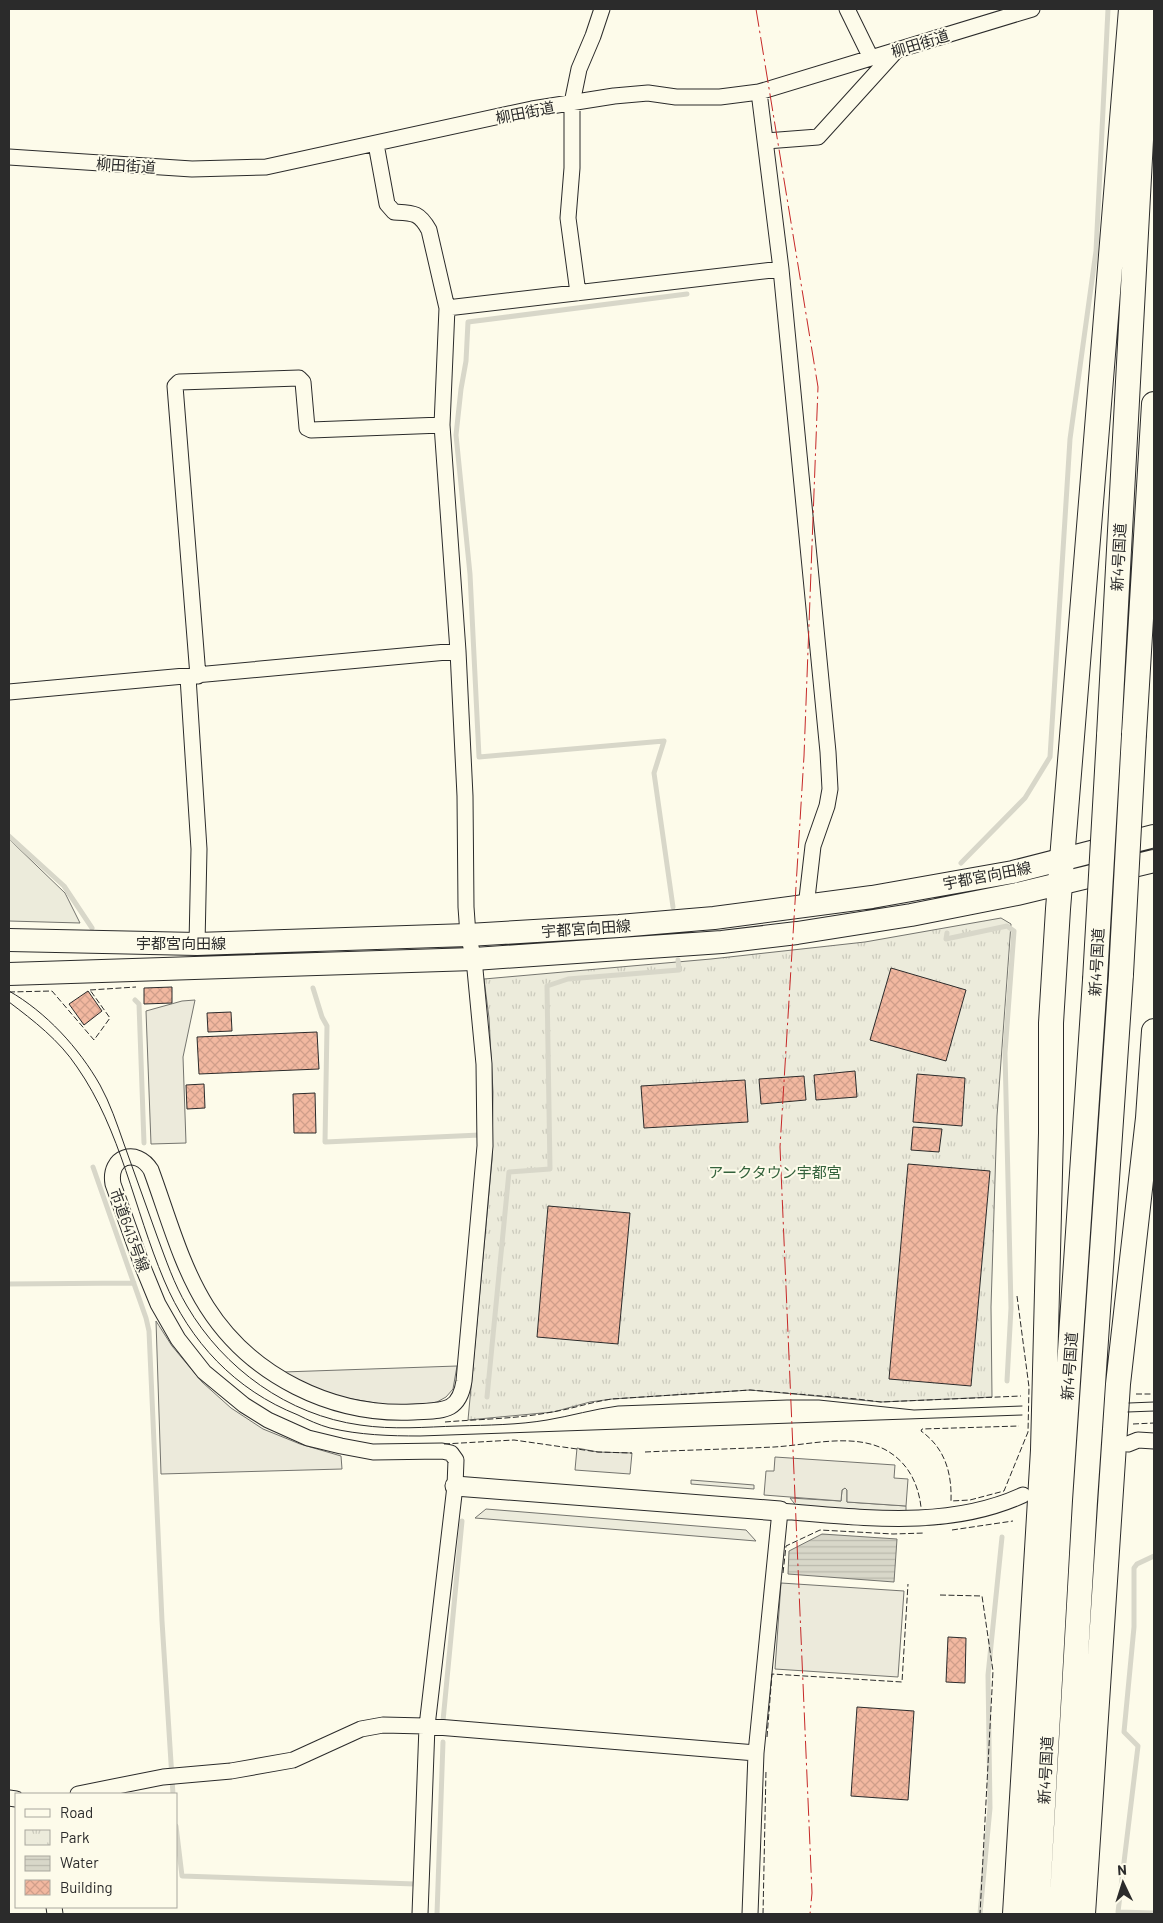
<svg xmlns="http://www.w3.org/2000/svg" width="1163" height="1923" font-family="Barlow,'Noto Sans JP',sans-serif">
  <style>
    .green { fill: #ecebdb; stroke: #74746e }
    .park { fill: url(#park-tufts); stroke: #74746e }
    .parking { fill: #eceadb; stroke: #74746e }
    .water { fill: url(#water-rules); stroke: #74746e }
    .lines { fill: none; stroke-linecap: round; stroke-linejoin: round }
    .stream { stroke: #d8d7c9; stroke-width: 5 }
    .building { fill: url(#building-cross-hatch); stroke: #2b2b2b }
    .minor-casing { stroke: #2b2b2b; stroke-width: 17 }
    .tertiary-casing { stroke: #2b2b2b; stroke-width: 21 }
    .primary-casing { stroke: #2b2b2b; stroke-width: 24 }
    .trunk-casing { stroke: #2b2b2b; stroke-width: 26 }
    .minor { stroke: #fdfbea; stroke-width: 15 }
    .tertiary { stroke: #fdfbea; stroke-width: 19 }
    .primary { stroke: #fdfbea; stroke-width: 22 }
    .trunk { stroke: #fdfbea; stroke-width: 24 }
    .tram { stroke: #2b2b2b; stroke-width: 1 }
    .trunk-bridge-casing { stroke: #2b2b2b; stroke-width: 26; stroke-linecap: butt }
    .trunk-bridge { stroke: #fdfbea; stroke-width: 24 }
    .fence { stroke: #2b2b2b; stroke-width: 1; stroke-dasharray: 6 2.5; stroke-linecap: butt }
    .power { stroke: #c62828; stroke-width: 1; stroke-dasharray: 18 4 2.5 4; stroke-linecap: butt }
    .labels { text-anchor: middle; dominant-baseline: central; stroke-width: 4; stroke-linejoin: round; paint-order: stroke }
    .street-label { font-size: 15px; fill: #2b2b2b; stroke: #fdfbea }
    .park-label { font-size: 15px; fill: #34623c; stroke: #fdfbea }
  </style>
  <defs>
    <pattern id="park-tufts" width="24" height="20" patternUnits="userSpaceOnUse" patternTransform="scale(1.25)"><rect width="24" height="20" fill="#ecebdb"/><path d="M3 7l-1-3M5 7V3M7 7l1-3M15 17l-1-3M17 17v-4M19 17l1-3" fill="none" stroke="#cbcabc"/></pattern>
    <pattern id="water-rules" width="6" height="5" patternUnits="userSpaceOnUse" patternTransform="scale(1.25)"><rect width="6" height="5" fill="#d8d7c9"/><path d="M0 2.5h6" fill="none" stroke="#bab9ad"/></pattern>
    <pattern id="building-cross-hatch" width="8" height="8" patternUnits="userSpaceOnUse" patternTransform="scale(1.25)"><rect width="8" height="8" fill="#f2b8a0"/><path d="M0 0l8 8M0 8l8-8" fill="none" stroke="#d09e8a"/></pattern>
  </defs>
  <rect width="100%" height="100%" fill="#fdfbea"/>
  <path class="green" d="M9,839L65,893L80,923L9,921Z
    M691,1480L754,1485V1489L691,1484Z
    M845,1488L847,1490V1502L906,1506V1514L798,1508L790,1498L841,1501L842,1490Z
    M486,1509L746,1530L756,1541L475,1518Z"/>
  <path class="park" d="M1001,918L1011,924L997,1116L991,1307L992,1397L881,1402L750,1390L612,1399L590,1402L553,1412L468,1420L492,1160L493,1092L489,1018L484,979L711,959L865,942Z"/>
  <path class="parking" d="M195,1000L183,1057L186,1143L151,1144L146,1011L182,1001Z
    M156,1321L172,1346L202,1382L231,1408L263,1429L300,1444L341,1456L342,1469L161,1474Z
    M457,1366L453,1389L446,1397L437,1402L423,1404L387,1405L334,1396L305,1384L283,1372Z
    M577,1448L598,1452L632,1453L630,1474L575,1470Z
    M775,1457L895,1465L894,1478L908,1479L906,1506L847,1502V1490L845,1488L842,1490L841,1501L764,1495L766,1471H774Z
    M781,1583L904,1591L898,1677L775,1669Z"/>
  <path class="water" d="M822,1534L897,1539L894,1582L788,1574L789,1551Z"/>
  <g class="lines">
    <path class="stream" d="M9,836L64,886L92,928
      M961,863L1025,798L1050,757L1070,439L1096,251L1108,9
      M673,907L654,773L664,741L479,757L470,574L456,435L461,389L466,361L468,322L687,294
      M947,933L946,939L1007,926L1014,931L1005,1053L1011,1308L1007,1381
      M313,988L322,1017L327,1026L325,1142L480,1135V1137
      M135,1000L139,1004L144,1143
      M93,1167L146,1318L149,1331L162,1621L173,1794
      M9,1284L134,1283
      M487,1397L509,1172L550,1169L547,986L568,979L679,970L678,960
      M1154,1556L1137,1564L1134,1568V1627L1124,1732L1138,1746L1118,1912L1154,1913
      M443,1721L462,1521
      M176,1826L182,1876L415,1884
      M437,1914L443,1742
      M980,1914L990,1808L988,1675L1002,1537"/>
  </g>
  <path class="building" d="M891,968L966,990L946,1061L870,1040Z
    M172,987V1003L144,1004V988Z
    M88,991L102,1011L84,1025L69,1004Z
    M231,1012L232,1031L208,1032L207,1013Z
    M317,1032L319,1069L199,1074L197,1037Z
    M855,1071L857,1097L816,1100L814,1075Z
    M917,1074L965,1078L962,1126L913,1122Z
    M804,1076L806,1100L761,1104L759,1079Z
    M745,1080L748,1122L644,1128L641,1086Z
    M204,1084L205,1108L187,1109L186,1085Z
    M315,1093L316,1133H294L293,1094Z
    M913,1127L942,1129L939,1152L911,1150Z
    M908,1164L990,1171L971,1386L889,1379Z
    M548,1206L630,1213L618,1344L537,1337Z
    M948,1637L966,1638L965,1683L946,1682Z
    M857,1707L914,1711L908,1800L851,1796Z"/>
  <g class="lines">
    <defs>
      <path id="minor" d="M847,9L871,58
        M759,92L781,269L828,752L830,789L827,806L813,846L806,907
        M766,141L818,137L896,51
        M376,144L387,204L394,212C413,213 419,212 429,230L447,308L442,425L458,651L465,796L466,907L468,935L474,959L484,1064L485,1146L464,1381C459,1414 441,1410 413,1412C332,1416 251,1376 207,1307C181,1266 168,1216 151,1170C137,1147 108,1156 113,1184L142,1265L158,1304L178,1339L204,1372L244,1405L268,1420L308,1438L341,1446L373,1452L442,1451L451,1453L456,1460L455,1486L427,1726L420,1914
        M9,157L192,169L266,167L532,109L614,96L648,93L676,97H720L759,92L1032,9
        M578,293L568,218L572,168V103L579,69L593,36L602,9
        M447,308L781,269
        M198,676L175,386L179,382L299,378L303,382L307,428L311,430L442,425
        M188,677L199,849L197,944
        M9,692L458,651
        M1128,1444L1138,1440L1154,1441
        M78,1794L163,1777L231,1771L293,1760L361,1729L383,1725L425,1726L756,1753
        M9,1798L16,1799
        M54,1907L55,1914
        M750,1914L756,1753L780,1511C861,1517 947,1530 1023,1495"/>
      <path id="tertiary" d="M455,1486L780,1511"/>
      <path id="primary" d="M9,940L197,944L468,935L619,926L714,918L872,897L1013,872L1154,836
        M9,974L474,959L722,942L797,933L911,915L1017,894L1154,861"/>
      <path id="trunk" d="M1134,734L1154,404
        M1109,736L1148,9
        M1015,1914L1043,1450L1051,1133V1023L1058,909L1131,9
        M1037,1914L1060,1500L1095,980
        M1061,1914L1085,1501L1121,974
        M1083,1914L1118,1384L1148,1118L1154,1031"/>
    </defs>
    <use href="#minor" class="minor-casing"/>
    <use href="#tertiary" class="tertiary-casing"/>
    <use href="#primary" class="primary-casing"/>
    <use href="#trunk" class="trunk-casing"/>
    <use href="#minor" class="minor"/>
    <use href="#tertiary" class="tertiary"/>
    <use href="#primary" class="primary"/>
    <use href="#trunk" class="trunk"/>
    <path class="tram" d="M9,991C46,1012 79,1048 100,1085C110,1103 117,1124 124,1144C135,1175 146,1205 157,1236C166,1260 174,1284 187,1306C224,1369 288,1415 360,1425C393,1430 425,1427 458,1426C488,1425 518,1425 547,1420C571,1416 594,1409 618,1406L787,1400H819L914,1410L1022,1406
      M9,1002C34,1021 59,1040 77,1067C121,1130 134,1209 164,1280C190,1342 235,1390 298,1415C308,1420 319,1425 330,1428C359,1435 390,1436 420,1436L1022,1415
      M1129,1403L1154,1402
      M1128,1412L1154,1411"/>
    <defs>
      <path id="trunk-bridge" d="M1121,974L1134,734
        M1095,980L1109,736"/>
    </defs>
    <use href="#trunk-bridge" class="trunk-bridge-casing"/>
    <use href="#trunk-bridge" class="trunk-bridge"/>
    <path class="fence" d="M90,990L136,987
      M9,992L52,991L94,1040L110,1018L90,990
      M1017,1296L1029,1387L1028,1432L1004,1491L970,1500L951,1501C952,1473 945,1448 921,1431L922,1429L1019,1426
      M1136,1394H1154
      M445,1422C480,1419 517,1419 552,1412C572,1409 591,1402 612,1399L750,1390L857,1399L881,1402L1021,1396
      M1133,1424L1154,1423
      M444,1444L514,1440L598,1452L632,1453
      M645,1452C688,1450 731,1449 774,1447C809,1445 851,1433 884,1449C907,1461 918,1482 921,1507
      M952,1530L1013,1521
      M783,1573L786,1546L820,1530L893,1534L925,1533
      M940,1595L982,1596L993,1671L980,1914
      M767,1737L772,1674L902,1682L908,1584
      M763,1914L766,1770"/>
    <path class="power" d="M756,9L818,387L804,756L780,1147L812,1893L810,1914"/>
  </g>
  <g class="labels">
    <g class="street-label">
      <text transform="translate(920 43) rotate(-17)">柳田街道</text>
      <text transform="translate(525 112) rotate(-11)">柳田街道</text>
      <text transform="translate(126 165) rotate(4)">柳田街道</text>
      <text transform="translate(1118 557) rotate(-87)">新4号国道</text>
      <text transform="translate(987 875) rotate(-11)">宇都宮向田線</text>
      <text transform="translate(586 928) rotate(-4)">宇都宮向田線</text>
      <text x="181" y="943">宇都宮向田線</text>
      <text transform="translate(1096 962) rotate(-87)">新4号国道</text>
      <text transform="translate(130 1230) rotate(70)">市道6413号線</text>
      <text transform="translate(1069 1366) rotate(-86)">新4号国道</text>
      <text transform="translate(1045 1770) rotate(-87)">新4号国道</text>
    </g>
    <g class="park-label">
      <text x="775" y="1172">アークタウン宇都宮</text>
    </g>
  </g>
  <rect width="1163" height="1923" fill="none" stroke="#2b2b2b" stroke-width="20"/>
  <rect x="15" y="1793" width="162" height="115" fill="#fdfbea" stroke="#a9a89e"/>
  <rect x="25" y="1809" width="25" height="8" fill="#fdfbea" stroke="#a9a89e"/>
  <text x="60" y="1818" font-size="15" fill="#2b2b2b">Road</text>
  <rect x="25" y="1830" width="25" height="15" fill="url(#park-tufts)" stroke="#a9a89e"/>
  <text x="60" y="1843" font-size="15" fill="#2b2b2b">Park</text>
  <rect x="25" y="1856" width="25" height="15" fill="url(#water-rules)" stroke="#a9a89e"/>
  <text x="60" y="1868" font-size="15" fill="#2b2b2b">Water</text>
  <rect x="25" y="1880" width="25" height="15" fill="url(#building-cross-hatch)" stroke="#a9a89e"/>
  <text x="60" y="1893" font-size="15" fill="#2b2b2b">Building</text>
  <g transform="translate(1123 1883) rotate(356)" stroke="#fdfbea" stroke-width="4" paint-order="stroke">
  <path d="M0-4L9 19L0 12L-9 19Z" fill="#2b2b2b"/>
  <text y="-8" font-size="14" font-weight="bold" text-anchor="middle" fill="#2b2b2b">N</text>
  </g>
</svg>
